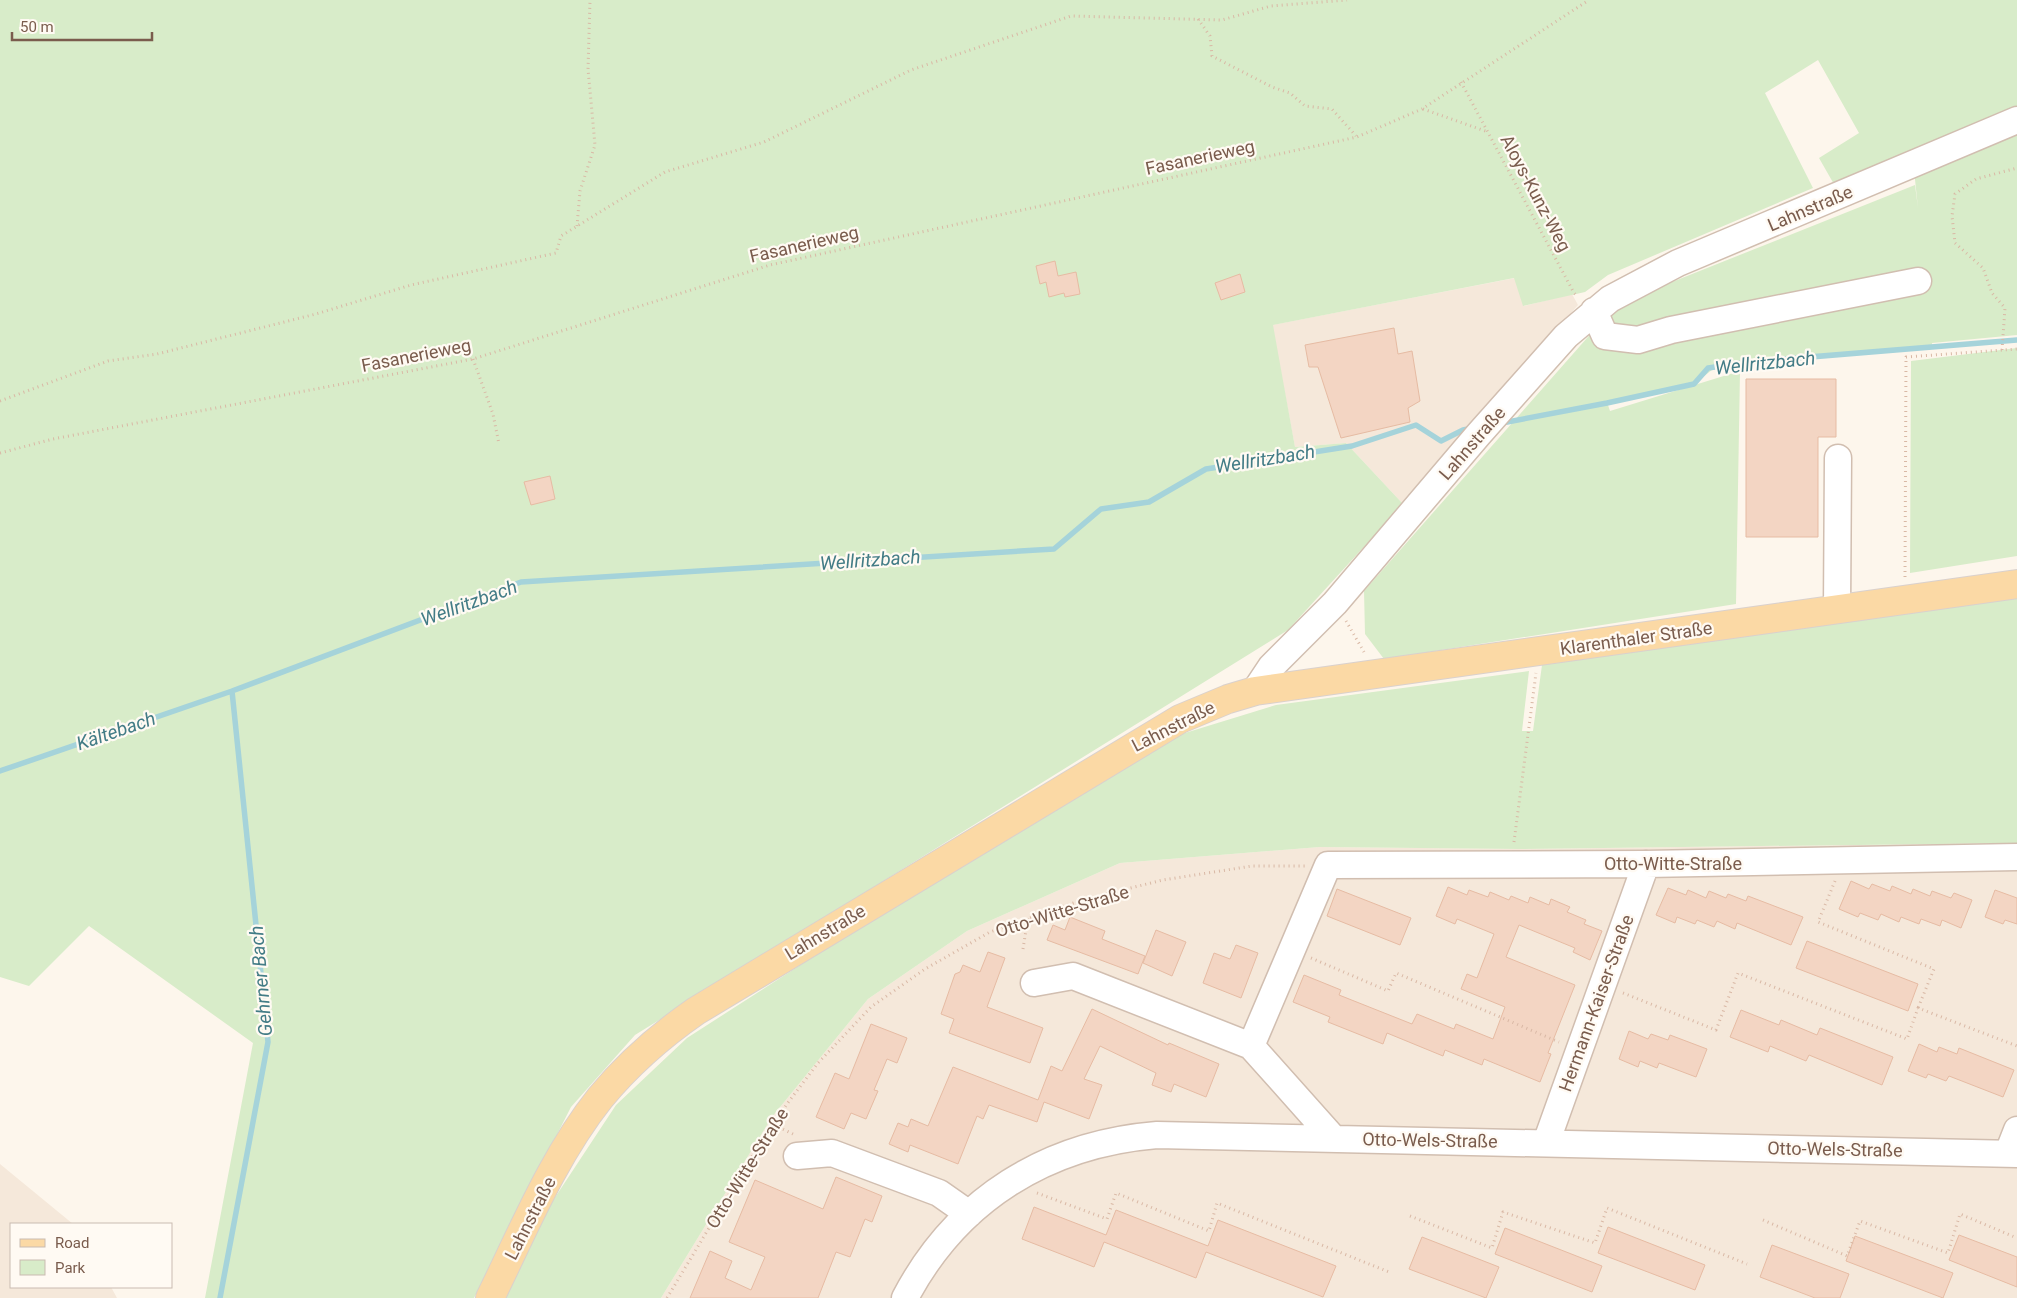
<svg xmlns="http://www.w3.org/2000/svg" width="2017" height="1298" font-family="Roboto,sans-serif">
  <style>
    .residential { fill: #f5e8da }
    .green { fill: #d8ecc9 }
    .lines { fill: none; stroke-linecap: round; stroke-linejoin: round }
    .stream { stroke: #a5d3da; stroke-width: 5.5 }
    .building { fill: #f3d5c3; stroke: #e6bba3 }
    .minor-casing { stroke: #d1beb0; stroke-width: 29 }
    .major-casing { stroke: #dad1cd; stroke-width: 30 }
    .path { stroke: #d9b8a5; stroke-width: 3; stroke-dasharray: 1 4; stroke-linecap: butt }
    .minor { stroke: #fff; stroke-width: 26 }
    .major { stroke: #fbd9a5; stroke-width: 28 }
    .labels { text-anchor: middle; dominant-baseline: central; stroke-width: 4.5; stroke-linejoin: round; paint-order: stroke }
    .street-label { font-size: 18px; fill: #7a5c4d; stroke: #fffaf3 }
    .water-label { font-size: 19px; font-style: italic; fill: #437c86; stroke: #fffaf3 }
  </style>
  <rect width="100%" height="100%" fill="#fdf6ec"/>
  <path class="residential" d="M1515,278L1524,306L1572,294L1578,305L1403,504L1346,443L1295,447L1272,325Z
    M2017,843V1298H661L772,1117L868,999L967,931L1120,863L1320,847L1519,849Z
    M0,1164L73,1224H11V1287H111L117,1298H0Z"/>
  <path class="green" d="M0,0H2017V110L1835,186L1819,158L1859,133L1818,60L1765,93L1813,188L1608,275L1585,292L1523,306L1514,278L1273,325L1295,447L1346,443L1403,504L1288,630L635,1035L571,1107L474,1298H205L253,1043L89,926L29,986L0,977Z
    M2017,124V335L1932,343V347L1717,366L1694,384L1607,402L1610,411L1740,371L1736,604L1384,659L1365,634L1364,591L1617,304L1915,185L1918,208L1914,170Z
    M2017,348V556L1910,573L1911,361Z
    M2017,594V843L1519,849L1320,847L1120,863L967,931L868,999L772,1117L661,1298H505L550,1205L616,1105L687,1038L816,955L1172,737L1276,705L1529,671L1522,731H1533L1542,665L1786,626Z"/>
  <g class="lines">
    <path class="stream" d="M1502,423L1607,403L1694,384L1708,368L1749,362L2017,340
      M0,771L232,691L521,582L1054,549L1101,509L1149,502L1206,469L1352,446L1416,425L1441,441L1463,430L1473,428
      M220,1298L268,1042L232,691"/>
  </g>
  <path class="building" d="M1055,261L1058,276L1076,272L1080,294L1065,297L1064,293L1049,297L1046,282L1040,284L1036,266Z
    M1240,274L1245,292L1221,300L1215,283Z
    M1394,328L1398,354L1412,351L1420,401L1408,408L1410,422L1341,438L1318,367H1309L1305,345Z
    M1746,379H1836V437H1818V537H1746Z
    M550,476L555,499L531,505L524,482Z
    M1851,881L1869,889L1872,884L1890,891L1892,886L1911,894L1913,889L1930,896L1932,891L1951,898L1954,893L1972,900L1961,928L1942,920L1940,926L1921,919L1919,924L1901,917L1899,922L1881,914L1878,920L1860,913L1858,917L1839,909Z
    M1448,887L1467,895L1469,890L1488,897L1490,892L1509,900L1511,896L1528,903L1530,897L1549,905L1551,899L1570,907L1567,912L1586,920L1584,924L1602,931L1590,960L1573,952L1575,948L1519,925L1506,957L1575,985L1548,1053L1551,1054L1540,1082L1484,1059L1482,1065L1445,1050L1443,1056L1387,1033L1383,1044L1328,1022L1330,1017L1293,1002L1304,975L1341,990L1339,995L1412,1024L1417,1014L1454,1029L1456,1024L1493,1039L1505,1007L1461,989L1467,974L1477,978L1494,934L1457,919L1455,924L1436,916Z
    M1668,888L1686,895L1688,890L1706,898L1709,891L1726,898L1728,894L1746,901L1748,896L1803,917L1791,945L1737,923L1735,929L1717,921L1714,927L1697,920L1695,924L1677,917L1675,923L1656,915Z
    M1337,889L1411,918L1400,945L1327,916Z
    M1995,890L2017,898V924L2005,920L2003,924L1985,917Z
    M1070,917L1105,931L1102,939L1145,956L1138,974L1047,940L1053,925L1065,930Z
    M1156,930L1186,942L1172,976L1143,963Z
    M1807,941L1918,984L1908,1011L1796,968Z
    M1236,945L1258,953L1241,998L1203,983L1214,953L1230,959Z
    M988,952L1005,958L987,1007L1043,1028L1030,1063L949,1033L954,1019L941,1014L955,974L960,972L963,965L980,972Z
    M1092,1009L1168,1045L1169,1043L1219,1064L1206,1097L1174,1084L1171,1092L1152,1085L1156,1073L1100,1046L1084,1079L1102,1085L1089,1119L1044,1102L1037,1122L989,1105L983,1119L977,1116L958,1164L910,1145L908,1152L889,1144L898,1123L908,1127L911,1119L928,1126L953,1067L1038,1100L1051,1066L1062,1071Z
    M1741,1010L1779,1025L1781,1020L1817,1035L1820,1028L1893,1057L1882,1085L1809,1055L1806,1061L1770,1046L1768,1052L1730,1037Z
    M871,1024L907,1038L897,1063L887,1059L874,1090L878,1091L866,1119L851,1113L844,1129L816,1117L835,1073L849,1079Z
    M1629,1031L1648,1039L1651,1034L1668,1040L1670,1035L1707,1049L1696,1077L1659,1063L1657,1068L1640,1061L1638,1067L1619,1059Z
    M1919,1044L1937,1052L1939,1047L1957,1054L1959,1048L2014,1070L2003,1097L1949,1076L1946,1081L1928,1074L1926,1078L1908,1071Z
    M836,1177L882,1196L872,1222L865,1219L850,1257L836,1252L818,1298H690L710,1251L732,1261L725,1278L751,1290L765,1257L729,1242L755,1180L823,1209Z
    M1034,1207L1106,1235L1116,1210L1208,1246L1218,1220L1336,1266L1323,1297L1206,1252L1196,1278L1104,1242L1094,1267L1022,1239Z
    M1608,1227L1705,1265L1695,1290L1598,1253Z
    M1505,1228L1602,1266L1592,1292L1495,1254Z
    M1959,1235L2017,1257V1287L1949,1260Z
    M1855,1236L1953,1273L1943,1298L1846,1261Z
    M1422,1237L1499,1267L1486,1298L1409,1269Z
    M1772,1245L1849,1274L1840,1298H1815L1760,1277Z"/>
  <g class="lines">
    <defs>
      <path id="minor" d="M1594,311L1605,336L1638,340L1671,330L1918,281
        M1837,609L1838,458
        M1255,691L1271,667L1335,603L1478,435L1566,336L1610,299L1678,263L2017,120
        M1034,983L1073,976L1251,1046L1333,1138
        M1251,1046L1328,865L1646,864L2017,857
        M1546,1143L1646,864
        M2008,1153L2017,1130
        M797,1156L832,1153L939,1193L969,1214
        M905,1298C957,1199 1047,1144 1157,1135L2017,1154"/>
      <path id="major" d="M490,1298C523,1231 553,1157 600,1098C628,1064 660,1036 696,1011L1180,719L1228,699L1255,691L2017,584"/>
    </defs>
    <use href="#minor" class="minor-casing"/>
    <use href="#major" class="major-casing"/>
    <path class="path" d="M1198,19L1210,36L1212,56L1272,87L1290,93L1305,106L1332,109L1356,136
      M1461,82L1574,293L1578,297
      M1423,109L1488,132
      M577,226L580,191L595,145L588,69L590,0
      M2002,350L2005,308L1992,293L1983,268L1955,243L1952,216L1955,194L1976,179L2017,168
      M473,359L493,414L499,444
      M0,401L108,361L157,354L316,314L411,285L556,253L561,236L665,172L764,142L911,70L1071,16L1222,20L1271,6L1347,0
      M0,453L53,439L473,359L770,265L1357,137L1422,109L1589,0
      M1905,577L1906,357L2017,349
      M1346,621L1364,652
      M1514,842L1536,673
      M1835,881L1818,922L1934,969L1918,1008
      M1023,949L1028,917
      M1311,958L1388,991L1396,973L1559,1042
      M1623,993L1716,1030L1738,973L1907,1039L1918,1008L2017,1046
      M774,1125L793,1134
      M1037,1193L1107,1219L1116,1193L1209,1231L1217,1203L1389,1272
      M1410,1216L1492,1248L1503,1212L1595,1243L1607,1208L1747,1264
      M1763,1220L1847,1256L1860,1221L1948,1253L1960,1214L2017,1238
      M667,1298L754,1153L787,1104L818,1063L871,1007L925,969L990,932L1082,900L1163,880L1252,866H1305"/>
    <use href="#minor" class="minor"/>
    <use href="#major" class="major"/>
  </g>
  <g class="labels">
    <g class="street-label">
      <text transform="translate(1200 157) rotate(-12)">Fasanerieweg</text>
      <text transform="translate(1536 193) rotate(62)">Aloys-Kunz-Weg</text>
      <text transform="translate(1810 208) rotate(-23)">Lahnstraße</text>
      <text transform="translate(804 244) rotate(-13)">Fasanerieweg</text>
      <text transform="translate(416 355) rotate(-11)">Fasanerieweg</text>
      <text transform="translate(1472 443) rotate(-49)">Lahnstraße</text>
      <text transform="translate(1636 638) rotate(-8)">Klarenthaler Straße</text>
      <text transform="translate(1173 726) rotate(-27)">Lahnstraße</text>
      <text x="1673" y="863">Otto-Witte-Straße</text>
      <text transform="translate(1062 911) rotate(-17)">Otto-Witte-Straße</text>
      <text transform="translate(825 932) rotate(-31)">Lahnstraße</text>
      <text transform="translate(1596 1003) rotate(-70)">Hermann-Kaiser-Straße</text>
      <text transform="translate(1430 1140) rotate(1)">Otto-Wels-Straße</text>
      <text transform="translate(1835 1149) rotate(1)">Otto-Wels-Straße</text>
      <text transform="translate(747 1168) rotate(-58)">Otto-Witte-Straße</text>
      <text transform="translate(530 1218) rotate(-63)">Lahnstraße</text>
    </g>
    <g class="water-label">
      <text transform="translate(1765 363) rotate(-6)">Wellritzbach</text>
      <text transform="translate(1265 459) rotate(-9)">Wellritzbach</text>
      <text transform="translate(870 560) rotate(-4)">Wellritzbach</text>
      <text transform="translate(469 603) rotate(-20)">Wellritzbach</text>
      <text transform="translate(116 731) rotate(-19)">Kältebach</text>
      <text transform="translate(261 981) rotate(-95)">Gehrner Bach</text>
    </g>
  </g>
  <rect x="10" y="1223" width="162" height="65" fill="#fffaf3" stroke="#cabbb1"/>
  <rect x="20" y="1239" width="25" height="8" fill="#fbd9a5" stroke="#cabbb1"/>
  <text x="55" y="1248" font-size="15" fill="#7a5c4d">Road</text>
  <rect x="20" y="1260" width="25" height="15" fill="#d8ecc9" stroke="#cabbb1"/>
  <text x="55" y="1273" font-size="15" fill="#7a5c4d">Park</text>
  <path d="M12 32v8h140v-8" fill="none" stroke="#7a5c4d" stroke-width="2.5"/>
  <text x="20" y="32" font-size="15" fill="#7a5c4d" stroke="#fffaf3" stroke-width="4" paint-order="stroke">50 m</text>
</svg>
